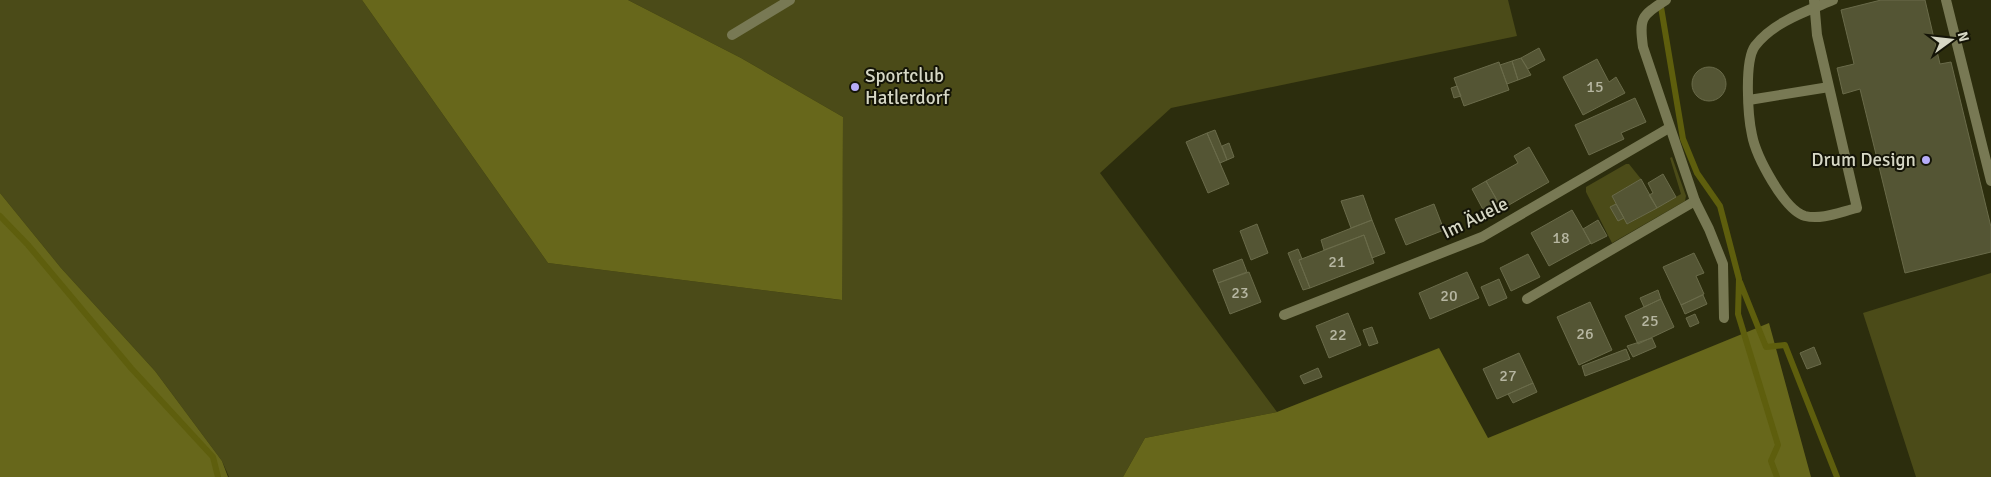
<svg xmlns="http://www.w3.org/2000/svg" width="1991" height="477" font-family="Signika,sans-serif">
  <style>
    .green { fill: #4b4b18 }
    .forest { fill: #67671b }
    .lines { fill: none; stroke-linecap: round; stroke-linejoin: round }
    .stream { stroke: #5e5e0d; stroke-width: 6 }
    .building { fill: #545534; stroke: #6a6b4a }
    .lane { stroke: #787954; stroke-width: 10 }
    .street { stroke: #787954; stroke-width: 10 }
    .poi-dot { fill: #b6acf8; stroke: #141407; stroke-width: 2 }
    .labels { text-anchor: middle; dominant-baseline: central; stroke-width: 4; stroke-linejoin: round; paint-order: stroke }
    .number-label { font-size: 16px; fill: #b6b6a1 }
    .poi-label { font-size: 19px; fill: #d6d7c5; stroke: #141407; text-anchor: start }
    .street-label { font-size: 19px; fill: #d6d7c5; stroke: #141407 }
  </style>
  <rect width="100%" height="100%" fill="#2c2d0d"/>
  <path class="green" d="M0,0H362L548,263L841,300L843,117L741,58L628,0H1508L1517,36L1171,108L1100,173L1277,412L1145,438L1123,477H229L222,461L155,371L61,268L0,193Z
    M1672,157L1686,196L1685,201L1612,243L1586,192V187L1626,164H1629L1641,179L1612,196L1628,224L1681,194L1670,158Z
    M1991,273V477H1916L1863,313Z"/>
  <path class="forest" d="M362,0H628L741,58L843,117L842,300L548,263Z
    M0,193L61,268L155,371L222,461L228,477H0Z
    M1769,323L1811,477H1123L1145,438L1277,412L1439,348L1488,438Z"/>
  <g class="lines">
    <path class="stream" d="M1660,1L1683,139L1697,173L1720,206L1739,279L1738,314L1778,445L1771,461L1777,477
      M0,216L28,245L131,368L213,457L218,477
      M1740,282L1766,347L1785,345L1837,477"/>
  </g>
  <path class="building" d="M1881,0H1925L1940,64L1951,62L1991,227V252L1905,273L1860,89L1843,94L1837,68L1854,64L1841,10Z
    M1539,48L1545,60L1528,69L1521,58Z
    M1521,58L1531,75L1518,80L1512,61Z
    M1597,59L1609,82L1616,77L1625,93L1583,115L1563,77Z
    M1512,61L1518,80L1507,84L1500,65Z
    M1499,62L1509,90L1464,106L1454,78Z
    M1692 84a17 17 0 1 1 34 0a17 17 0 1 1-34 0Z
    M1457,86L1461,96L1454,98L1451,88Z
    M1635,98L1646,122L1621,133L1624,139L1589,155L1575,125Z
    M1215,130L1227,160L1220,163L1207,133Z
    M1207,133L1229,184L1208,193L1186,142Z
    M1229,143L1234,157L1227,160L1222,146Z
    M1529,147L1549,182L1502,209L1486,181L1518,163L1514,156Z
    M1663,174L1676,197L1657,208L1649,195L1653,193L1648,183Z
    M1641,179L1657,208L1627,224L1612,196Z
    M1486,181L1502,209L1487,217L1472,189Z
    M1363,195L1372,220L1351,228L1341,201Z
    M1434,204L1444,230L1406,245L1395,219Z
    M1616,204L1624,218L1618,221L1610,207Z
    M1572,210L1591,243L1549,266L1531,233Z
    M1372,220L1385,253L1372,258L1364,235L1324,250L1321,240Z
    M1598,220L1607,236L1591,244L1583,229Z
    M1257,224L1268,253L1251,260L1240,231Z
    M1364,235L1374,263L1310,288L1299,260Z
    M1298,249L1302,259L1299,260L1310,288L1303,290L1288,253Z
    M1694,253L1704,273L1696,276L1704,294L1681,305L1663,267Z
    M1528,254L1540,277L1511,291L1500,268Z
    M1242,259L1247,272L1218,283L1213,270Z
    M1249,272L1261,302L1230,314L1218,283Z
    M1467,272L1479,298L1430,319L1419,293Z
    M1499,279L1507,298L1489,306L1481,287Z
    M1658,290L1661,299L1644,307L1640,298Z
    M1703,295L1707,304L1685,314L1681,305Z
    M1661,299L1674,327L1638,344L1625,316Z
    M1590,302L1612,350L1579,365L1557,317Z
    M1348,313L1361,345L1329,358L1316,326Z
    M1695,314L1699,323L1690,327L1686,318Z
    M1372,327L1378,343L1369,346L1363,330Z
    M1652,338L1656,347L1633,357L1627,346Z
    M1814,347L1821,364L1807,369L1800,353Z
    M1626,349L1630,359L1585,376L1582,366Z
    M1519,353L1533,383L1497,399L1483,369Z
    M1318,368L1322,377L1304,384L1300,376Z
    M1533,383L1537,392L1513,403L1508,394Z"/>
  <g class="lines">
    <path class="lane" d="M1814,0L1817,35L1857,208C1840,212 1822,220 1805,216C1784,210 1756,156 1752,135C1748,117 1744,61 1755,46C1773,22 1807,11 1833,0
      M1946,0L1991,181
      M1749,100L1829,87
      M1527,299L1695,201
      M1284,315L1482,237L1669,128"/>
    <path class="street" d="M1666,0C1641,16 1639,18 1643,47L1695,201L1709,229L1723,264L1724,318
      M732,35L790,0"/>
  </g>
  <g class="poi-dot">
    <circle cx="855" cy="87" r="5"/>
    <circle cx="1926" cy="160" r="5"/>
  </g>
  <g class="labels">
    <g class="number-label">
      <text x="1595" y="87">15</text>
      <text x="1561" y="238">18</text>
      <text x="1337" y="262">21</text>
      <text x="1240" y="293">23</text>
      <text x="1449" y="296">20</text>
      <text x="1650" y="321">25</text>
      <text x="1585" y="334">26</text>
      <text x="1338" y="335">22</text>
      <text x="1508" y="376">27</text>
    </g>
    <g class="poi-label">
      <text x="865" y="76">Sportclub<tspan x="865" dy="22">Hatlerdorf</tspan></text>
      <text x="1916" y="160" text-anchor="end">Drum Design</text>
    </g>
    <g class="street-label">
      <text transform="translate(1475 218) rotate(-26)">Im Äuele</text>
    </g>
  </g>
  <g transform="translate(1951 40) rotate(75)" stroke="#141407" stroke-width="4" paint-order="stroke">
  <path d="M0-4L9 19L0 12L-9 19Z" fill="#d6d7c5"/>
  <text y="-8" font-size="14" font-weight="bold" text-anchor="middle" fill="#d6d7c5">N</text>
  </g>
</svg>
